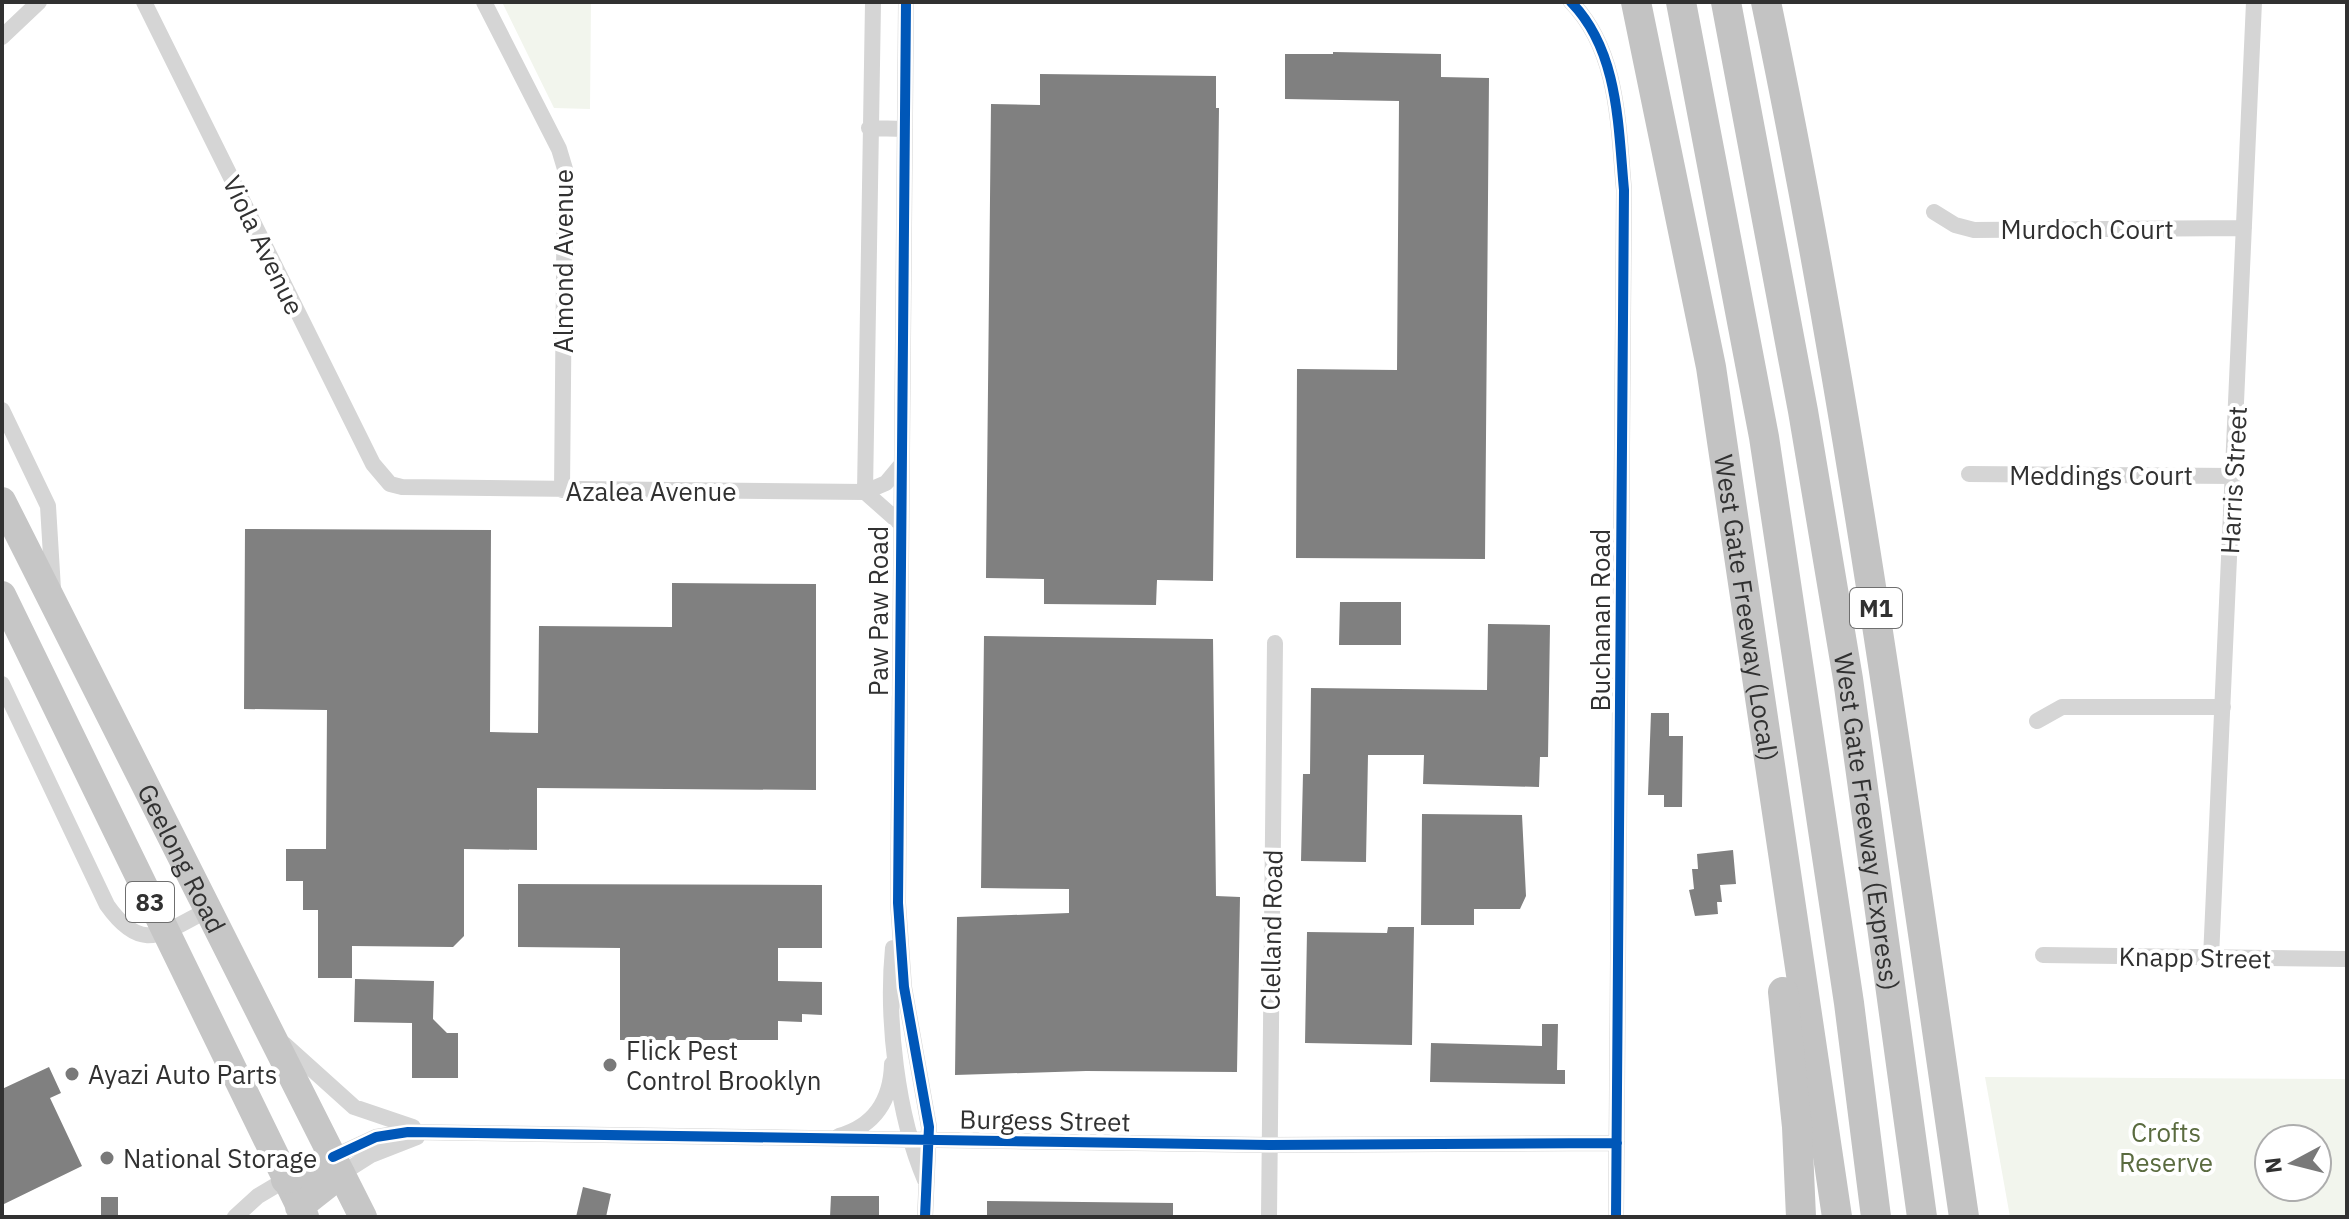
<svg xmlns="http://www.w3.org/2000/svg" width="2349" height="1219" font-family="'IBM Plex Sans',sans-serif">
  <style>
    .green { fill: #f2f5ed; fill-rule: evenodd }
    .building { fill: #808080 }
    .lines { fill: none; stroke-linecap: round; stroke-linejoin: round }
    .minor { stroke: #d5d5d5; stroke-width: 16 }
    .trunk { stroke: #c6c6c6; stroke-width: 28 }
    .motorway { stroke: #c3c3c3; stroke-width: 30 }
    .cycleway-casing { stroke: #fff; stroke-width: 15 }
    .cycleway { stroke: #0057b8; stroke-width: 10 }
    .poi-dot { fill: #797979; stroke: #fff; stroke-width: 3 }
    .labels { text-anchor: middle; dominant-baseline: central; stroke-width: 8; stroke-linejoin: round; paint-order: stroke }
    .shield { fill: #fff; stroke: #6f6f6f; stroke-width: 2 }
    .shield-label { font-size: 24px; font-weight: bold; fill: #313131 }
    .street-label { font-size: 26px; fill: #313131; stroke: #fff }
    .poi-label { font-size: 26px; fill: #313131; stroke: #fff; text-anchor: start }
    .park-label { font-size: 26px; fill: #5a6b3f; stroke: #fff }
  </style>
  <rect width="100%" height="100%" fill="#fff"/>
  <path class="green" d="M502,2H591L590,109L554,108Z
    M1985,1077L2347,1079V1217H2010ZM2269,1139H2317V1187H2269Z"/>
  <path class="building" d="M1333,52L1441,54V77L1489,78L1485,559L1296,558L1297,369L1397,370L1399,101L1285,99V54H1333Z
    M1040,74L1216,76V108H1219L1213,581L1157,580L1156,605L1044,604V579L986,578L991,104L1040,105Z
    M245,529L491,530L490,732L538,733L539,626L672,627V583L816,584V790L537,788V850L464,849V936L453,947L352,946V978H318V910H303V881H286V849H326L327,710L244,709Z
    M1340,602H1401V645H1339Z
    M1488,624L1550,625L1548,757H1540L1539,787L1423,784L1424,755H1368L1366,862L1301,861L1303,774H1310L1311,688L1487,690Z
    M984,636L1213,639L1216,896L1240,897L1237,1072L1086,1071L955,1075L957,917L1069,913V889L981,888Z
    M1651,713H1669V736H1683L1682,807H1664V795H1648Z
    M1422,814L1522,815L1526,896L1520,909H1474V925H1421Z
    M1733,850L1736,884L1720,885L1722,902H1717L1718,914L1695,916L1689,890L1694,889L1692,869H1698L1697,854Z
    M518,884L822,885V948H778V981L822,982V1015L802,1014V1022L778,1021V1040H620V948L518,947Z
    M1388,927H1414L1412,1045L1305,1043L1307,932L1387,933Z
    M355,979L434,981L433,1019L447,1033H458V1078H412V1023L354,1022Z
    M1542,1024H1558L1557,1070H1565V1084L1430,1082L1431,1043L1542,1046Z
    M49,1067L61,1093L50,1098L82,1166L2,1205V1089Z
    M583,1187L611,1194L606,1217H576Z
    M831,1196H879V1217H830Z
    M101,1197H118V1217H101Z
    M987,1201L1173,1203V1217H987Z"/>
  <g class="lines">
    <path class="minor" d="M144,2L373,464L390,484L402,487L865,492L900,523
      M484,2L559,149L565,169L562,490
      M906,2L898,903L904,987L929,1127L925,1217
      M1571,2C1619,51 1618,126 1624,190L1616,1217
      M2,37L39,2
      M869,128L905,129
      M1934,212L1955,225L1974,230L2244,228
      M2,410L48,506L53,589
      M1969,474L2233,476
      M865,492L873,3
      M865,492L886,483L901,465
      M2,684L107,905C143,956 163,932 210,909
      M2037,721L2062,707H2223
      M893,948C886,1019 897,1115 925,1180
      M2043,955L2347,959
      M2211,958L2254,2
      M284,1044L354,1107L413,1127
      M839,1136C875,1126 891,1100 892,1064
      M333,1157L376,1137L408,1132L1269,1145L1617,1143
      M341,1174L371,1155L417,1137
      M235,1217L258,1196L285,1180
      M1269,1217L1275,643"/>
    <g class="trunk">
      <path id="s1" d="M2,501L363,1217"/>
      <path d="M2,595L305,1217"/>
      <path d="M285,1180L333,1157"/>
      <path d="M299,1207L341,1174"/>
    </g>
    <g class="motorway">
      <path id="s2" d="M1636,2L1711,367L1837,1217"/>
      <path d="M1681,2L1764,437L1849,1003L1876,1217"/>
      <path id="s3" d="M1726,2L1803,411L1848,679L1922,1217"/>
      <path d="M1766,2C1850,404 1905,811 1964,1217"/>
      <path d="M1783,992L1797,1127L1801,1217"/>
    </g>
    <defs>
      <path id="cycleway" d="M906,2L898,903L904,987L929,1127L925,1217
        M1571,2C1619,51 1618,126 1624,190L1616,1217
        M333,1157L376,1137L408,1132L1269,1145L1617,1143"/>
    </defs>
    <use href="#cycleway" class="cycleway-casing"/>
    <use href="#cycleway" class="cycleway"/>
  </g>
  <g class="poi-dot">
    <circle cx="610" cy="1065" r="8"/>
    <circle cx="72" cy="1074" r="8"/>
    <circle cx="107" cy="1158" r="8"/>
  </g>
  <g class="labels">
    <g class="shield">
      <rect x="1850" y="588" width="52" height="40" rx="6"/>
      <rect x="126" y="882" width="48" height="40" rx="6"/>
    </g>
    <g class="shield-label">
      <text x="1876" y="608">M1</text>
      <text x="150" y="902">83</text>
    </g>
    <g class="street-label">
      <text x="2087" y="229">Murdoch Court</text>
      <text transform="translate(264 245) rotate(64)">Viola Avenue</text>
      <text transform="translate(563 261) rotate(-90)">Almond Avenue</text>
      <text x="2101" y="475">Meddings Court</text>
      <text transform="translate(2233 480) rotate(-87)">Harris Street</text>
      <text x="651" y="491">Azalea Avenue</text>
      <text stroke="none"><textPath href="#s2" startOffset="616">West Gate Freeway (Local)</textPath></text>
      <text transform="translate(878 611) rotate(-90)">Paw Paw Road</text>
      <text transform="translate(1600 620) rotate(-90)">Buchanan Road</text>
      <text stroke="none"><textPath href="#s3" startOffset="832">West Gate Freeway (Express)</textPath></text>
      <text stroke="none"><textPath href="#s1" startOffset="400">Geelong Road</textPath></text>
      <text transform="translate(1271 930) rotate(-89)">Clelland Road</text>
      <text transform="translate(2195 957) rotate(1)">Knapp Street</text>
      <text transform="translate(1045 1120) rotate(1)">Burgess Street</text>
    </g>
    <g class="poi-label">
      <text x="626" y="1050">Flick Pest<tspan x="626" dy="30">Control Brooklyn</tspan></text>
      <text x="88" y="1074">Ayazi Auto Parts</text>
      <text x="123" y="1158">National Storage</text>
    </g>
    <g class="park-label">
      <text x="2166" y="1132">Crofts<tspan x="2166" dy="30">Reserve</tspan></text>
    </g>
  </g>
  <rect width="2349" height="1219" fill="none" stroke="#313131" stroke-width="8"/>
  <g transform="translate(2293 1163) rotate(263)"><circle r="38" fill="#ffffff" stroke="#adadad" stroke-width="2"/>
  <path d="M0-6L14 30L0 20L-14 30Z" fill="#797979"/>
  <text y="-12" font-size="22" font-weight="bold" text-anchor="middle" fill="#313131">N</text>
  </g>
</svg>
